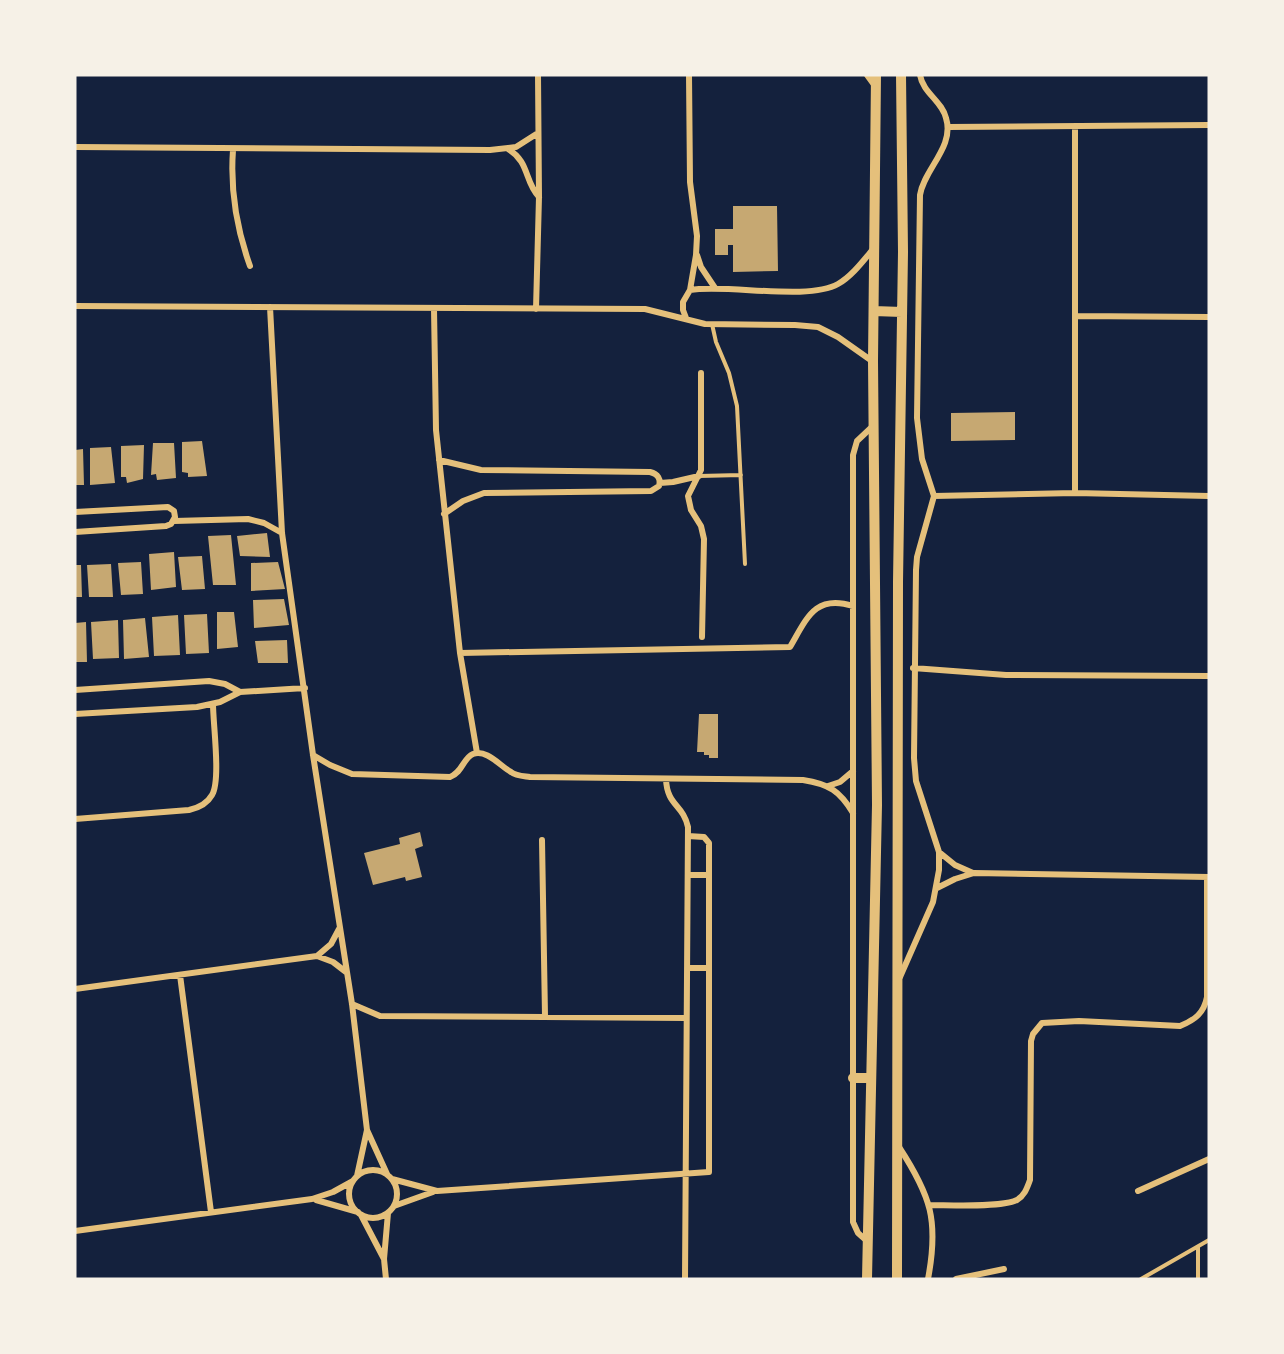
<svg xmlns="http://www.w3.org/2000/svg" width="1284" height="1354" font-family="'Titillium Web',sans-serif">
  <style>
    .building { fill: #c6a872 }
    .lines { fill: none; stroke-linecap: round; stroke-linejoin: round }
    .service { stroke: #e5c07b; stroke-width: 4 }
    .minor { stroke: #e5c07b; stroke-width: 6 }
    .tertiary { stroke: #e5c07b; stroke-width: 10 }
  </style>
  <rect width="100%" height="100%" fill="#14213d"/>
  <path class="building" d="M733,206H777L778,271L733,272V245H728V255H715V229H733Z
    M1015,412V440L951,441V413Z
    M202,441L207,476L188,477V473L182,472V442Z
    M153,443H174L176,478L157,480L156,474L151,475Z
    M144,445L143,479L127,483L126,477H121V446Z
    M111,447L115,483L90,485V448Z
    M83,449L84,485H75V450Z
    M267,533L270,557L240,556L237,536Z
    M231,535L236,585H213L208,536Z
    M174,552L176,587L151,590L149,554Z
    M202,556L205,589L182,590L178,557Z
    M141,562L143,594L121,595L118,563Z
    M278,562L285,589L251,591V563Z
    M111,564L113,597H89L87,565Z
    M75,565H81L82,597H75Z
    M284,599L289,625L254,628L253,600Z
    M217,612H234L238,647L217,649Z
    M207,614L209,653L186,654L184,615Z
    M178,615L180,655L154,656L152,617Z
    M145,618L149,657L124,659L123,620Z
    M118,620L119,658L93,659L91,622Z
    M86,622L87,662H75V623Z
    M287,640L288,663H258L255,641Z
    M699,714H718V758H709V755H704V752H697Z
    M420,832L423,846L415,849L422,877L406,881L405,877L373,885L364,853L400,844L399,838Z"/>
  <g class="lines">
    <path class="service" d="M712,324L716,342L729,373L737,406L745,564
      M699,476L741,475
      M1198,1247V1279
      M1141,1279L1209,1240"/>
    <path class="minor" d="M867,75L875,86
      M1075,126V493
      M948,127L1209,125
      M75,147L490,150L516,147L538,133
      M508,149C530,162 524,181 539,197
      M233,150C230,191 236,227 250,266
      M697,255L701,267L715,288
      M690,290C728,284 808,301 838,284C852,276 863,261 874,248
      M75,306L645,309L705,324L795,325L818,327L838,337L872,361
      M270,307L282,533L313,755L352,1004L367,1130L357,1176
      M434,309L436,430L460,653L477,753
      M536,309L539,197L538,75
      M1075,316L1209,317
      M686,318L683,310V302L690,290L696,255L697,236L690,182L689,75
      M701,373V470L688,496L691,510L701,526L704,539L702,637
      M439,460L481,470L650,472C658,474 661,479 659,486L651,491L484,493L463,501L444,514
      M660,483L673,482L699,476
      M934,496L1075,493L1209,496
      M75,512L168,507L174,511L175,517L171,524L166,526L75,532
      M174,521L248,519L264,523L282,533
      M460,653L790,647C807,618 815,594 853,606
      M913,668L1006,675L1209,676
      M75,690L209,681L225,684L240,692
      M75,714L197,707L220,702L240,692L305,688
      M313,755L330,765L352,774L450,777C463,772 463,758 473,754C487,749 500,766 511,772C516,776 523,776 530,777L803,780C829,784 840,791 853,813
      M666,779C667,806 683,804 688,827L685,1279
      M828,786L840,782L853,771
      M75,819L189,810C198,808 207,804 212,795C221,780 213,724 213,704
      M542,840L545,1016
      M939,852L955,865L973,873
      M689,875H709
      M937,888L955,879L974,873L1209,877
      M317,956L331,944L339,929
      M687,968H709
      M180,975L211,1212
      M900,977L933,902L939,870V852L916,781L914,758L916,570L917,557L934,496L922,459L917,418L920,195C924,169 955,147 946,118C942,101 923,93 920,75
      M75,989L317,956L333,962L346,972
      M352,1004L380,1016L686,1018
      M367,1130L387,1174
      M899,1147C931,1196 939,1221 928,1279
      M349 1194a24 24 0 1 1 48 0a24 24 0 1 1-48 0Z
      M392,1179L437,1191L709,1172V843L704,837L688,836
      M1138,1191L1209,1159
      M316,1200L358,1212
      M930,1205C949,1205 1002,1208 1017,1200C1025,1195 1027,1188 1030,1180L1031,1041L1033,1034L1042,1023L1079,1021L1180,1026C1195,1020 1204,1013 1207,997V877
      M394,1206L433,1192
      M361,1215L384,1259
      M75,1231L312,1199L333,1192L353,1181
      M867,1241L858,1233L853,1222V455L857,441L874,425
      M386,1279L384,1259L388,1213
      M956,1279L1004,1269"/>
    <path class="tertiary" d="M874,311L902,312
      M853,1078H871
      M867,1279L877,805L873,361L876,75
      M897,1279L898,582L903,252L901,75"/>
  </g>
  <rect width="1284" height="1354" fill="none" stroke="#f6f1e7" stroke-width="153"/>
</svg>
